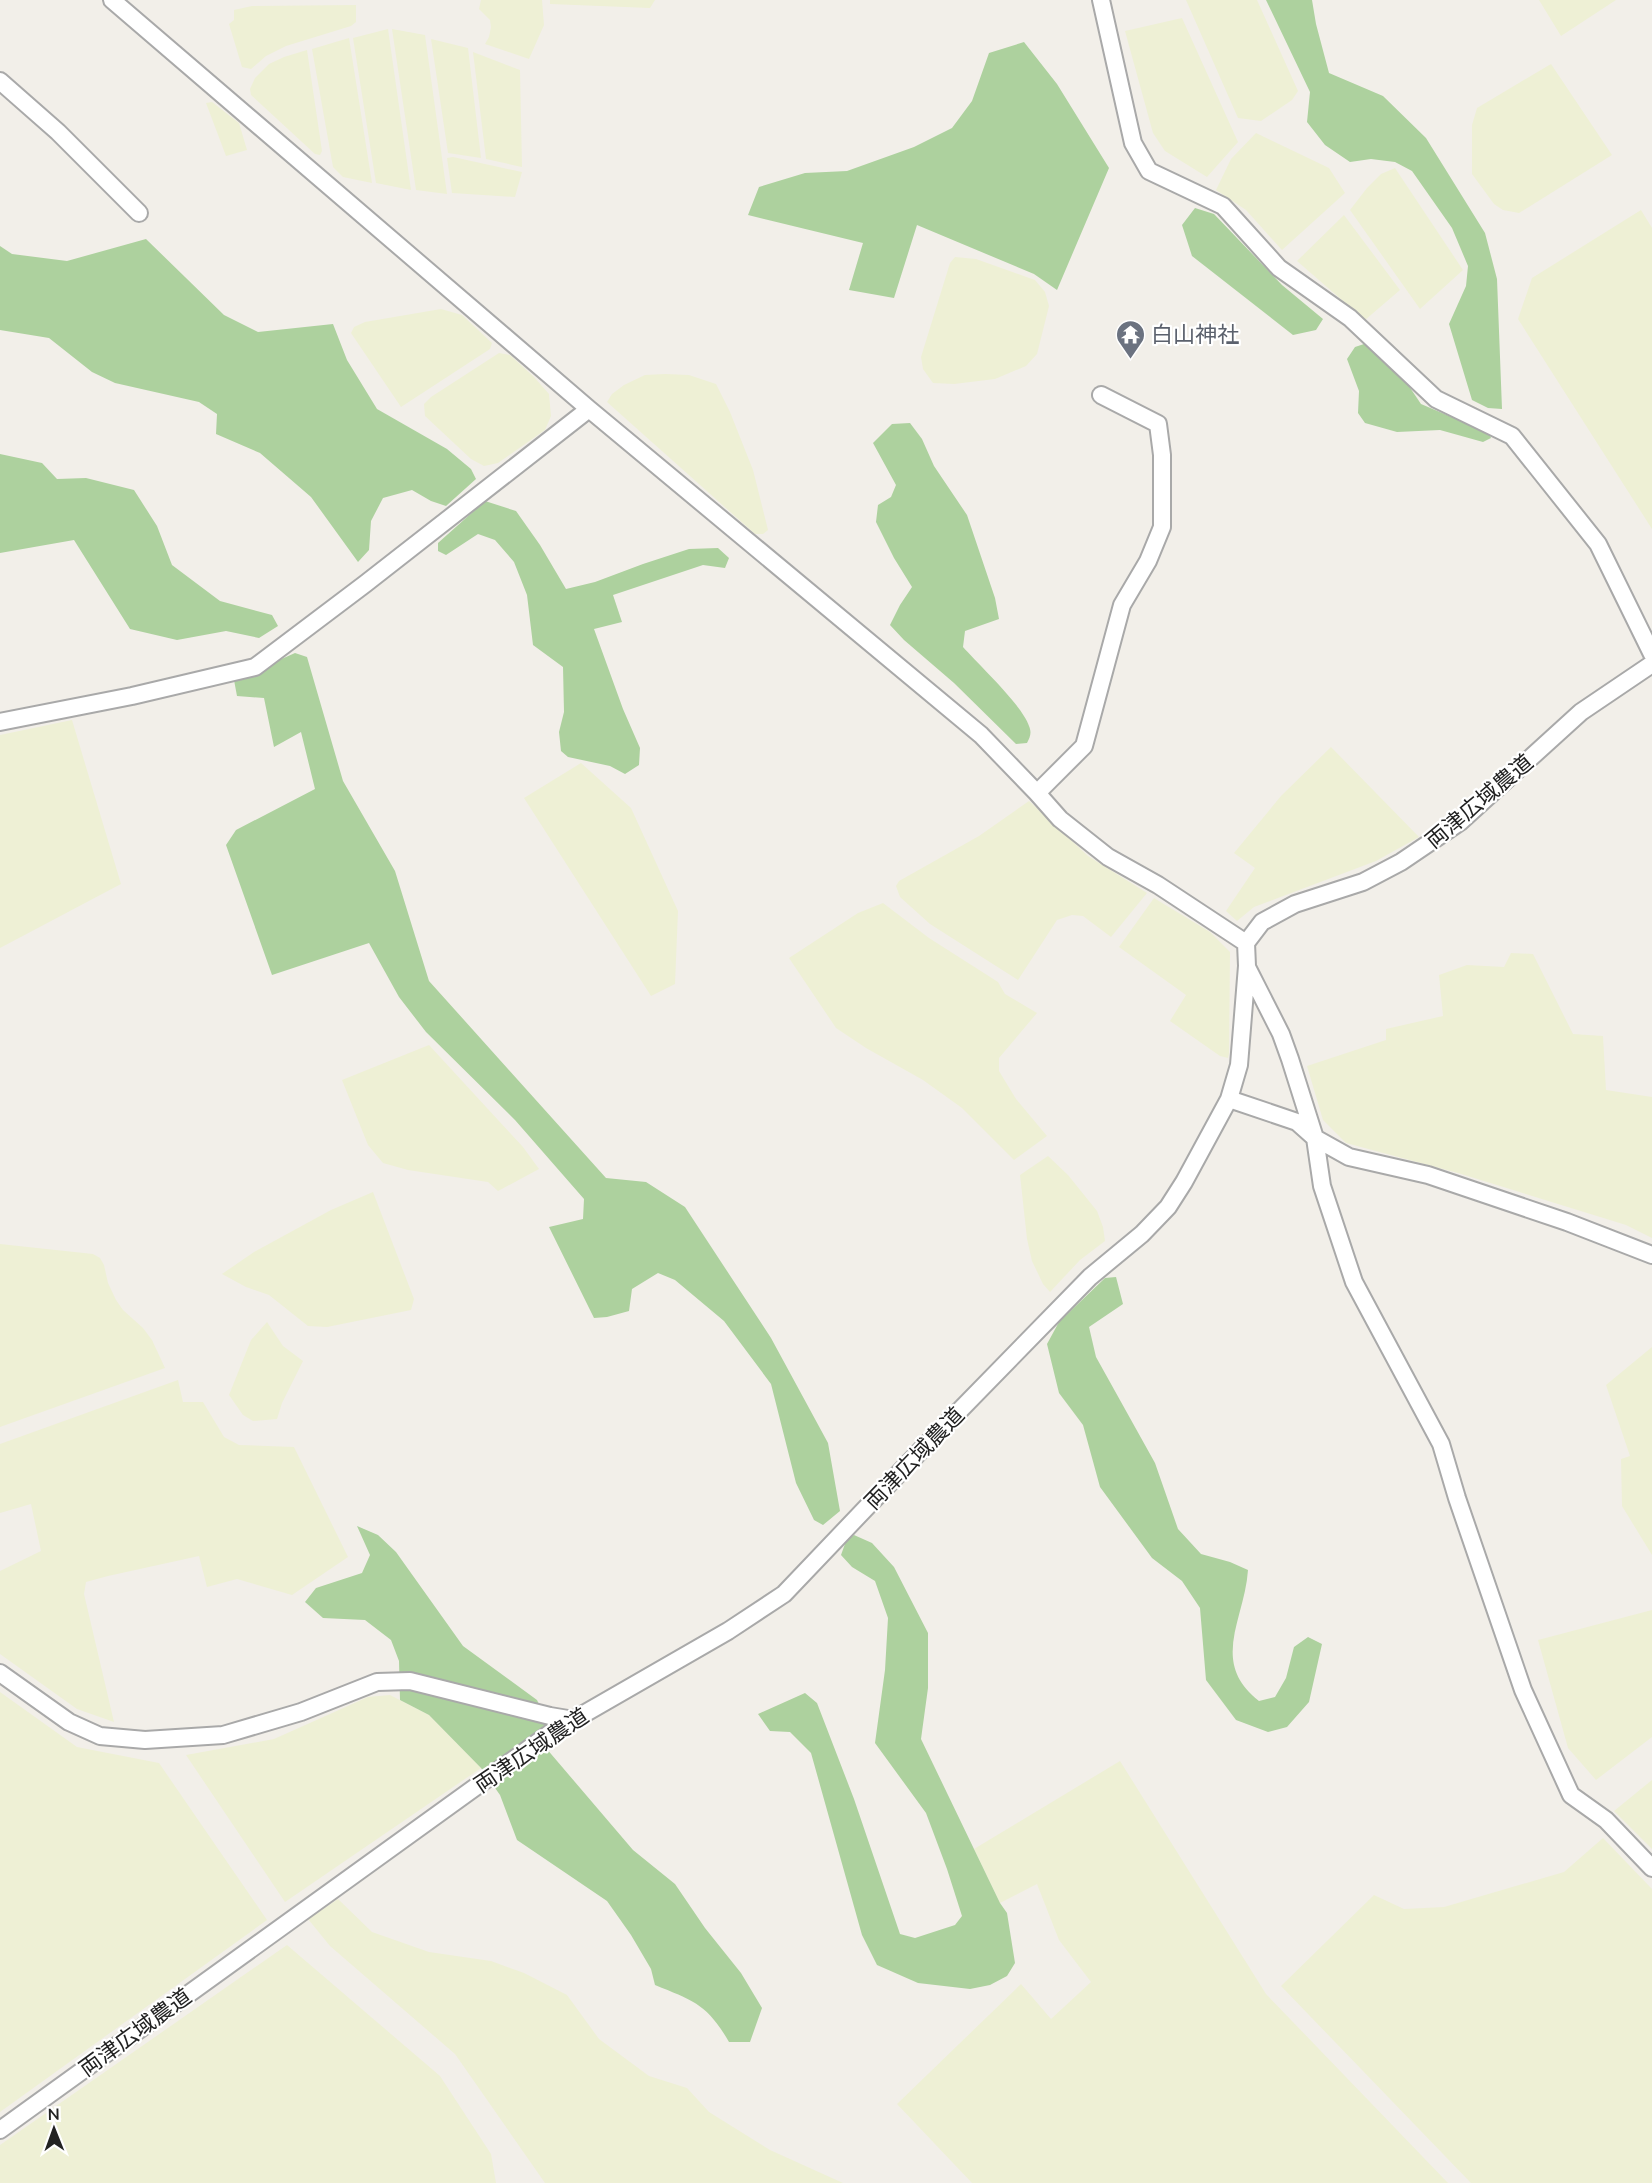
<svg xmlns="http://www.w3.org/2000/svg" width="1652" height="2183" font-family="Mulish,'Noto Sans JP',sans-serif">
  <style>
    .farmland { fill: #eef0d5 }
    .forest { fill: #add19e }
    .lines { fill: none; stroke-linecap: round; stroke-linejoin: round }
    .street-casing { stroke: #a9a9a9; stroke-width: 20 }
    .street { stroke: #fff; stroke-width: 16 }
    .labels { text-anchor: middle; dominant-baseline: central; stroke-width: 4.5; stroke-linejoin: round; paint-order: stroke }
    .worship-label { font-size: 22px; fill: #5b616d; stroke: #fff; text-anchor: start }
    .street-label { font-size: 22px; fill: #222; stroke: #fff }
  </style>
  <rect width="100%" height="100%" fill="#f2efe9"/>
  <path class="farmland" d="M481,0H542L544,25L529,59L485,44L489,37L491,27L490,20L479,9Z
    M550,0H655L650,8L550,4Z
    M1186,0H1257L1298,91L1292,100L1261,121L1238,118Z
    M1539,0H1616L1561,36Z
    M356,5V22L351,26L286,46L266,56L251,69L242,67L229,24L234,20V10L252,6Z
    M1182,18L1238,142L1207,177L1165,151L1153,133L1125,31Z
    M388,29L411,190L376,183L353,38Z
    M392,29L425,35L447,194L416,190Z
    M349,38L372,183L343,177L333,167L312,49Z
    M431,39L468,48L481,158L448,153Z
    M307,50L322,151L320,155L315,154L251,95L250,89L255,78L269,64L284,57Z
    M473,52L520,70L522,167L486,159Z
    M1551,64L1612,155L1519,213L1503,210L1494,204L1472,174V125L1477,108Z
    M212,102L239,123L247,150L226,156L206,103Z
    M1256,133L1329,168L1345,193L1282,250L1246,210L1216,190L1231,159Z
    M453,157L522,172L515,197L452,193L447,158Z
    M1395,168L1463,270L1420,309L1350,210L1367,188L1381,174Z
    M1641,210L1652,228V529L1518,319L1532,278Z
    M1344,215L1400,290L1365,320L1297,261Z
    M955,257L976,259L1035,280L1045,292L1049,306L1037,354L1026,366L995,379L954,384L933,383L923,369L921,357L950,263Z
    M441,309L462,315L492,343L490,349L401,407L351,333L354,327L365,322Z
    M499,353L510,355L534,377L549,394L551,416L545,430L498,463L484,466L471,459L425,416L424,404L431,397Z
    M665,374L689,375L716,384L730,412L753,470L768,530L763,534H755L607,402L612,394L624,385L645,375Z
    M72,720L121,884L0,948V735Z
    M1331,747L1419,837L1376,861L1254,907L1237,921L1226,911L1255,868L1234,853L1281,796Z
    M581,763L631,808L678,911L675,984L651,996L524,798Z
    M1029,801L1088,856L1147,893L1111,937L1083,916L1072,915L1057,920L1018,980L930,924L900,897L896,886L899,881L979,836Z
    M1154,898L1210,932L1230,952L1229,1054L1228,1058L1220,1056L1170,1021L1186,995L1119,947Z
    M883,903L929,938L998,982L1005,994L1037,1013L999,1058V1071L1016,1099L1047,1136L1014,1160L962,1108L923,1080L866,1048L836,1028L789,958L858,913Z
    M1511,953L1533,954L1573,1034L1603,1036L1606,1090L1652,1097V1238L1626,1225L1458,1173L1346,1143L1323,1120L1307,1066L1386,1040V1029L1443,1016L1439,975L1467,965L1504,967Z
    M429,1045L523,1147L539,1169L498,1191L488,1182L408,1170L383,1163L368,1145L342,1080Z
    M1048,1156L1068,1175L1097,1211L1103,1227L1105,1241L1080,1260L1050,1292L1043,1284L1032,1261L1027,1239L1020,1175Z
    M373,1192L414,1299L411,1310L327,1327L308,1326L269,1295L246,1287L222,1274L254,1252L331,1210Z
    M0,1244L93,1254L100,1258L104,1265L108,1283L116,1300L123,1310L143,1328L152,1340L165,1368L0,1427Z
    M267,1322L283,1346L303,1361L282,1403L277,1419L253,1421L243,1415L229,1395L251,1340Z
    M1652,1347V1555L1622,1506L1621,1459L1630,1456L1606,1385Z
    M178,1380L183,1402H203L224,1437L239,1445L294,1447L348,1557L292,1595L237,1579L207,1587L199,1556L108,1576L86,1582L84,1594L114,1722L77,1709L0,1654V1571L41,1551L31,1504L0,1513V1444Z
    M1652,1610V1737L1596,1780L1568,1748L1538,1640Z
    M0,1692L77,1747L159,1763L267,1920L0,2112Z
    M390,1695L429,1715L481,1768L285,1902L186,1755L274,1739L368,1697Z
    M1120,1761L1266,1994L1448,2183H972L897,2104L1021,1984L1051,2019L1091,1982L1059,1940L1037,1884L1000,1903L974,1849Z
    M1652,1780V1849L1614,1811Z
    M1603,1838L1652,1889V2183H1471L1281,1986L1374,1895L1404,1909L1444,1907L1564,1872Z
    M338,1899L372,1932L429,1952L491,1961L524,1973L567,1995L599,2039L649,2076L687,2088L709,2112L770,2150L843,2183H545L455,2054L330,1946L308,1919Z
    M287,1945L440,2076L491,2154L496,2183H0V2145Z"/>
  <path class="forest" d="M1266,0H1312L1316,24L1329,73L1383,96L1426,138L1485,233L1497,279L1502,409L1488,408L1472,400L1449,324L1466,286L1468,266L1452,228L1412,171L1395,162L1371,159L1350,162L1325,145L1307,122L1310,92Z
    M1024,42L1057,84L1109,168L1057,290L1034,274L917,225L894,298L849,290L863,243L748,215L759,187L805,173L847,171L914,147L952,128L972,101L989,53Z
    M1195,208L1214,214L1282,285L1323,319L1316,330L1293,335L1192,256L1182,225Z
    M146,239L224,315L258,332L333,324L347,360L377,409L447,449L471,469L476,479L446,506L431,501L412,490L383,498L371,521L369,550L358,562L311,497L260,453L216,434L217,414L199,402L115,383L92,372L49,338L0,330V246L12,254L67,261Z
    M1364,344L1392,361L1421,404L1489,433L1491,438L1483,442L1440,430L1397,432L1365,423L1358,413L1359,391L1347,359L1355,347Z
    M910,423L922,439L934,466L967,515L995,598L999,619L965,631L963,647C979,665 1022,705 1029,726C1032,733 1030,737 1027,743L1016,744L954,683L904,640L890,625L900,605L912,587L894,558L876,522L878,505L891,497L896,485L873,443L892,424Z
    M0,454L42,463L57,479L86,478L134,490L157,526L172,565L220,601L272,615L278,626L259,638L226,631L177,640L130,629L74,540L0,553Z
    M485,501L516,511L540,545L566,589L595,582L643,564L689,549L718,548L729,558L725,568L703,565L613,595L622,622L594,629L623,709L640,748L639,765L625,774L610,766L568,757L561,751L559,732L564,712L563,667L533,645L527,595L514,562L495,540L478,534L446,555L438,551V543Z
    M295,653L307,657L343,781L395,871L429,981L606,1178L646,1182L685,1207L771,1338L828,1443L840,1511L823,1525L814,1520L796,1483L771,1384L724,1321L675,1280L658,1273L632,1289L629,1311L607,1317L594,1318L549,1227L583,1219L584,1199L515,1120L426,1032L399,997L369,943L272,975L226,845L236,830L315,789L301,732L274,747L264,698L237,696L234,680Z
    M1116,1277L1123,1304L1089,1327L1096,1357L1155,1463L1178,1529L1201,1554L1230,1562L1248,1570C1245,1619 1209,1662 1259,1701L1275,1697L1286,1678L1294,1647L1308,1637L1322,1644L1309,1702L1287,1727L1268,1732L1236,1720L1206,1680L1200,1608L1182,1581L1152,1558L1100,1487L1083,1425L1059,1393L1047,1344L1059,1322L1105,1278Z
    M357,1526L378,1535L396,1552L463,1646L537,1700L549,1725L534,1734L633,1850L675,1884L705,1928L741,1973L762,2008L750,2042H729C707,2004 694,2001 655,1985L651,1969L631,1935L607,1901L517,1840L500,1795L481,1768L429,1715L400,1700L399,1661L391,1640L365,1620L323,1618L305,1602L316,1588L362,1573L370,1555Z
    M854,1535L872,1543L894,1567L928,1633V1688L921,1739L1000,1903L1007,1913L1015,1963L1007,1976L990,1985L970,1989L918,1983L877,1965L862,1935L811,1753L790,1732L770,1731L758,1714L805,1693L817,1703L854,1799L900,1934L915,1938L955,1925L962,1916L947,1869L926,1813L875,1743L885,1670L888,1618L875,1581L852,1567L841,1555L846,1541Z"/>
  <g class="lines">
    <defs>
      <path id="street" d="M112,0L589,409L981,735L1037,793L1060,819L1108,857L1158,885L1246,943
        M1101,0L1133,143L1149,171L1223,206L1279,268L1350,318L1436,399L1512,436L1598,544L1652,654
        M0,81L58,132L139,213
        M0,722L132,696L255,667L365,584L589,409
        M1037,793L1084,746L1122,605L1148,561L1162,527V455L1158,424L1101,395
        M1247,967L1281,1034L1290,1059L1315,1138L1322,1186L1354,1282L1441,1444L1457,1498L1523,1690L1571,1795L1606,1820L1652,1868
        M1229,1099L1297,1122L1315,1138L1349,1157L1428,1175L1567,1222L1652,1255
        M0,1673L69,1722L100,1736L145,1740L223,1735L301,1712L377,1682L410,1681L550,1716L574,1720
        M0,2130L549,1734L728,1631L784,1594L925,1446L1090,1277L1142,1234L1168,1207L1184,1182L1229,1099L1239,1065L1247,966L1246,943L1262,922L1295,904L1363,882L1401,862L1460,822L1581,712L1652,664"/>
    </defs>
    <use href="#street" class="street-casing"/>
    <use href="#street" class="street"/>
  </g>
  <defs>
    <symbol id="temple-pin" viewBox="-11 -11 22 30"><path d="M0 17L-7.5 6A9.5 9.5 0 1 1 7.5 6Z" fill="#6b7280" stroke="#fff"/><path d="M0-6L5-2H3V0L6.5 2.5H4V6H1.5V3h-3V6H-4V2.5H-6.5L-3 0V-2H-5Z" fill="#fff"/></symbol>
  </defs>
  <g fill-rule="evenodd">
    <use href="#temple-pin" x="1114" y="318" width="33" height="45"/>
  </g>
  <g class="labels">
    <g class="worship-label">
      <text x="1151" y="334">白山神社</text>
    </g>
    <g class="street-label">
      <text transform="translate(1479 801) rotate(-40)">両津広域農道</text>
      <text transform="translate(914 1458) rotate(-46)">両津広域農道</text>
      <text transform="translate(531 1750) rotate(-34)">両津広域農道</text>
      <text transform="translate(135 2032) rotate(-36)">両津広域農道</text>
    </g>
  </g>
  <g transform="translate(54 2129) rotate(359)" stroke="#ffffff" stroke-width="4.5" paint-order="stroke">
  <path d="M0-4.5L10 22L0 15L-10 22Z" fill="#222222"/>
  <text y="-9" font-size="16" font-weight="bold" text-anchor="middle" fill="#222222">N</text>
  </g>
</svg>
